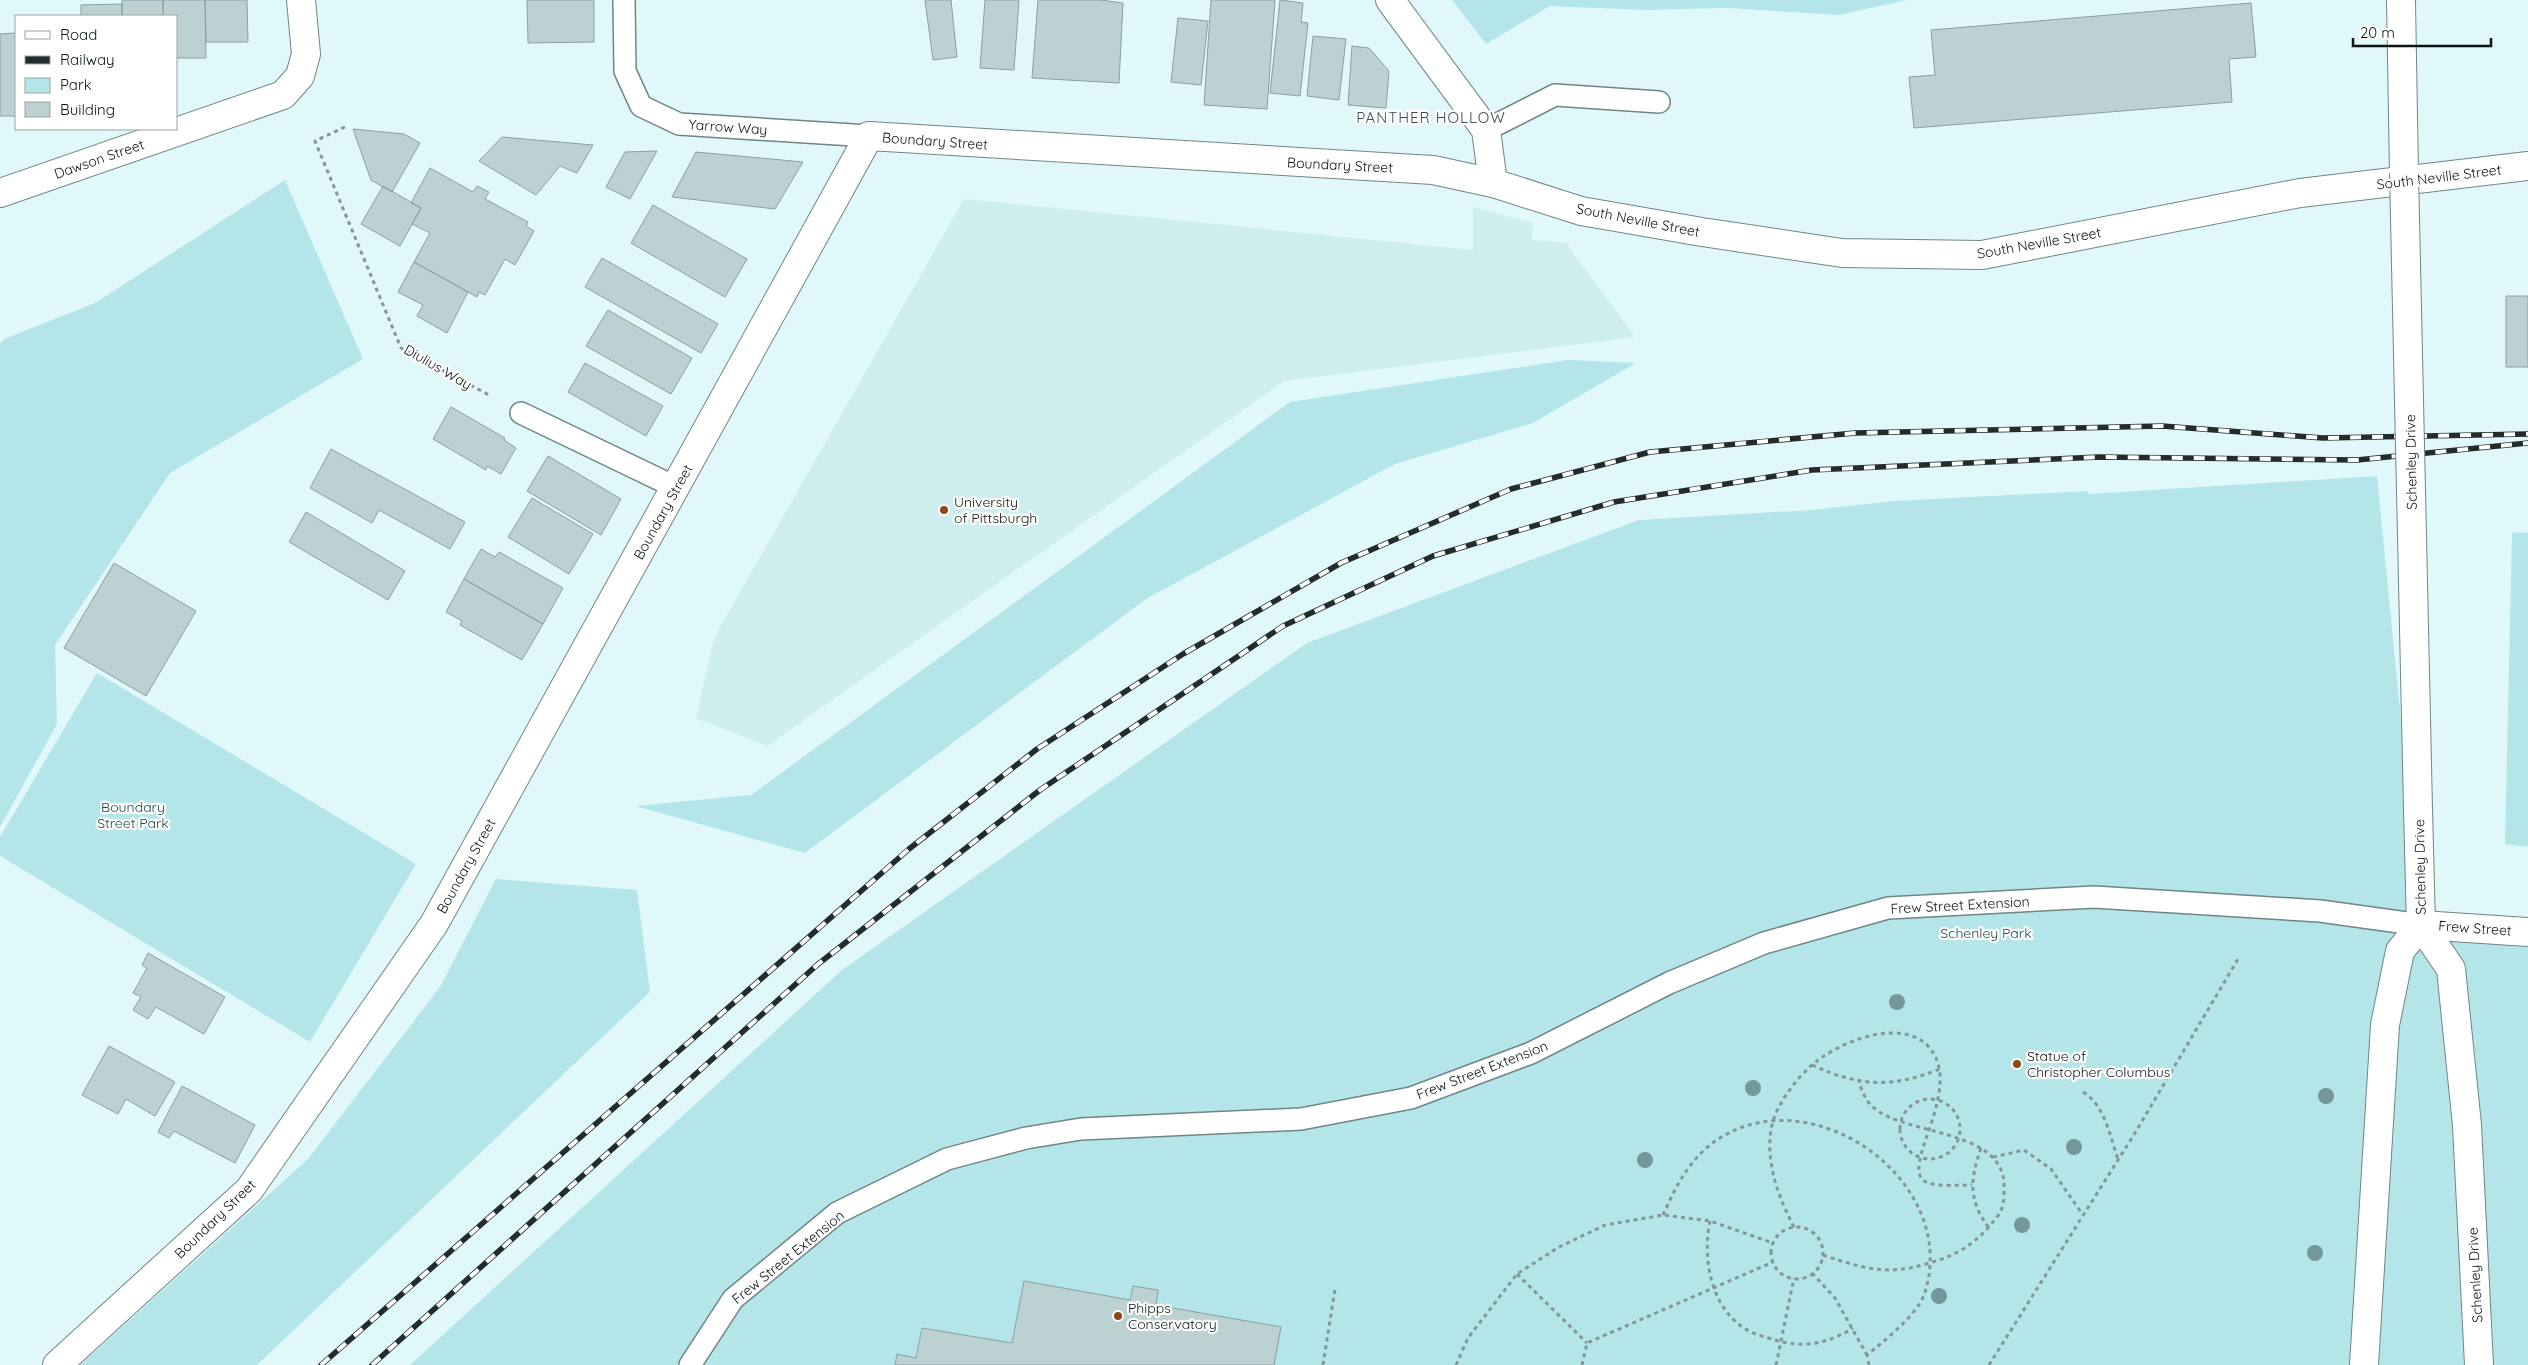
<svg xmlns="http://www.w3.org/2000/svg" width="2528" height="1365" font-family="Quicksand,sans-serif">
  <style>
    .built { fill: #cdedef }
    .green { fill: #b4e6e9 }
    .building { fill: #bbd1d2; stroke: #8a9fa0 }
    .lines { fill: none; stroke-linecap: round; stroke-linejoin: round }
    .service-casing { stroke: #708586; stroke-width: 24 }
    .minor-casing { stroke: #708586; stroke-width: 30 }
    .tertiary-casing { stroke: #708586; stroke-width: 30 }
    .secondary-casing { stroke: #708586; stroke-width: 30 }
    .path { stroke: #859697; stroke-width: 3; stroke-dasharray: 4 4; stroke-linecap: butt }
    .service { stroke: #fff; stroke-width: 21 }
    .minor { stroke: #fff; stroke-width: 28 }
    .tertiary { stroke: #fff; stroke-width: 28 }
    .secondary { stroke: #fff; stroke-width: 28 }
    .rail-casing { stroke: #222c2c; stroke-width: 5.5 }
    .rail { stroke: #fff; stroke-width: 4; stroke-dasharray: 11; stroke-linecap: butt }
    .secondary-bridge-casing { stroke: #708586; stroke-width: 30; stroke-linecap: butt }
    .secondary-bridge { stroke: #fff; stroke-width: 28 }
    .tree { fill: #73979a }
    .poi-dot { fill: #8b4819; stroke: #fff; stroke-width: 2 }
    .labels { text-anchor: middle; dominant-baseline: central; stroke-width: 4.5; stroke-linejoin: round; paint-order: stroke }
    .street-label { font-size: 14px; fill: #0b1313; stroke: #fff }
    .poi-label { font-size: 14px; fill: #0b1313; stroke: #fff; text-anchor: start }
    .park-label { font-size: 14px; fill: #19484b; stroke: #fff }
    .neighbourhood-label { font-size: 15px; letter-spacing: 1px; fill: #384b4d; stroke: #fff }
  </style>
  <rect width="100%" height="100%" fill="#e1f8fa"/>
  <path class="built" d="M964,199L1473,250V207L1533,223L1532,240L1566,243L1635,337L1284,381L767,746L696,718L714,638Z"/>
  <path class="green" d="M1452,0H1907L1839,15L1727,8L1643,10L1550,6L1486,44Z
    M285,180L363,359L170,473L55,645L57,724L0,827V344L4,339L95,303Z
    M1568,360L1636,363L1533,423L1395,464L1146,599L805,853L635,806L751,795L1290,402Z
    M2377,476L2421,924L2528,932V1365H410L842,970L1307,643L1639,520L1812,510L1894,501L2088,491L2089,494Z
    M2512,532L2528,533V847L2505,844Z
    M97,673L416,864L310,1042L0,856V837Z
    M496,879L637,890L650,992L257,1365H80L308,1159L440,987Z"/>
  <path class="building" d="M122,0H163V16H122Z
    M163,0H205L206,58H176V16H163Z
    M205,0H247L248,42H206Z
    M527,0H594V42L528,43Z
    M925,0H951L957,57L933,60Z
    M985,0H1019L1014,70L980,68Z
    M1038,0H1101L1123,3L1119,83L1032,78Z
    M1211,0H1275L1267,109L1204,105Z
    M1280,0L1303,3L1301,22L1308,23L1300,96L1270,93Z
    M2251,3L2256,57L2229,59L2232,102L1914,128L1909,77L1935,75L1931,30Z
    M122,4V16H81V5Z
    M1178,18L1208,21L1201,85L1171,82Z
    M16,33V116H0V34Z
    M1313,36L1346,39L1339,100L1307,96Z
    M1352,46L1369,48L1389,71L1386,108L1348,105Z
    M353,129L404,134L420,143L392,192L371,180Z
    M502,137L593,145L577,173L560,166L536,195L479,161Z
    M657,151L630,199L606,187L625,152Z
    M696,152L803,162L775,209L672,197Z
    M430,168L473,192L477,186L489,192L485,199L528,222L526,226L534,231L515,265L505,259L485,295L479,292L477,297L414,262L430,233L412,224L421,208L411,203Z
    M383,186L421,208L400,246L361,224Z
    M653,205L747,259L725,297L631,243Z
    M602,258L718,324L701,353L585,287Z
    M414,262L468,292L447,333L417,316L423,305L398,292Z
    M2506,296H2528V367H2506Z
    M608,310L692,358L671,394L586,346Z
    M585,363L663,406L646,436L568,392Z
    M451,407L505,438L504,440L516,448L501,474L487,466L486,470L433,439Z
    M331,449L465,522L450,549L379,510L372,523L310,488Z
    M548,456L621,499L601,535L527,491Z
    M532,498L593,534L569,574L508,537Z
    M306,512L405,571L388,600L289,542Z
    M481,549L495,557L499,552L563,588L543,624L464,579Z
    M114,563L196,611L146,696L64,648Z
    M464,579L543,624L522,660L460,625L462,621L446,612Z
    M148,953L225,997L204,1034L156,1007L148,1019L133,1010L141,997L133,993L147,968L142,965Z
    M109,1046L175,1082L155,1116L126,1099L118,1114L82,1095Z
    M182,1086L255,1125L235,1163L174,1131L169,1138L158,1132Z
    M1024,1281L1130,1300L1133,1286L1158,1290L1156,1305L1281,1327L1274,1365H895L897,1354L916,1358L922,1328L1012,1343Z"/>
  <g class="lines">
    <defs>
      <path id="service" d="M624,0L625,71L641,106L679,124L869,136
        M1486,130L1555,95L1659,102
        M521,413L677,488
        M690,1365L733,1299L837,1213L947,1159L1026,1138L1081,1129L1301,1119L1411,1098L1531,1053L1669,983L1764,943L1888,908L2094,897L2320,911L2421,925"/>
      <path id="minor" d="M1390,0L1486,130L1493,183
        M2421,925L2528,932
        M57,1365L249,1190L434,924L869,136L1433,170L1493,183L1581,211L1702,232L1842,253L1982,255L2300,193L2528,166"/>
      <path id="tertiary" d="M0,193L283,95L300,76L306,54L301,0"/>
      <path id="secondary" d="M2401,0L2404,173
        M2418,809L2421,925L2451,969L2467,1125L2479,1365
        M2364,1365L2385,1025L2400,951L2421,925"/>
    </defs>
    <use href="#service" class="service-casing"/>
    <use href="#minor" class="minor-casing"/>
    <use href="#tertiary" class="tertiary-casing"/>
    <use href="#secondary" class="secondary-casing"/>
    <path class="path" d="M345,127L315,141L401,348L491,396
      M1812,1065C1860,1087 1892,1088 1940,1069
      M2083,1092C2105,1105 2110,1137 2118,1159
      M1900 1129a30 30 0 1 1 60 0a30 30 0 1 1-60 0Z
      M1981,1148C1970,1180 1968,1200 1989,1228
      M1993,1157L2024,1150L2051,1169L2083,1215
      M1663,1215C1675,1188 1689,1160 1714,1142C1810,1073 1963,1182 1924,1295C1916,1316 1884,1341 1867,1355L1869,1365
      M1710,1221C1702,1260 1711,1312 1751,1332C1757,1335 1765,1337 1772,1339C1801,1349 1828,1344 1853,1328
      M1794,1227C1778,1197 1763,1157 1773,1121C1779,1102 1796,1079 1812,1065C1837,1043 1897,1018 1926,1044C1969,1085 1897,1168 1926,1182C1939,1187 1958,1185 1972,1185
      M1771 1253a26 26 0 1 1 52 0a26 26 0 1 1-52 0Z
      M1823,1255C1862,1268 1886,1276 1926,1264C1959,1255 1977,1243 1997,1217C2004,1208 2004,1199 2004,1188C2007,1129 1907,1136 1874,1108C1866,1102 1862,1091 1859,1082
      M1812,1273L1835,1298L1867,1355
      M1517,1274L1587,1343
      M1323,1365L1335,1289
      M1456,1365L1468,1338L1517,1274L1559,1247L1605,1225L1663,1215L1710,1221L1773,1243
      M1582,1365L1587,1343L1773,1262
      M1776,1365L1794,1278
      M1989,1365L2135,1133L2238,959"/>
    <use href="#service" class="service"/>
    <use href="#minor" class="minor"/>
    <use href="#tertiary" class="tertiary"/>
    <use href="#secondary" class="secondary"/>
    <defs>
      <path id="rail" d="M321,1365L909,849L1037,749L1183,654L1341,563L1511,489L1650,452L1855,433L2162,426L2323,438L2528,434
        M372,1365L817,965L1040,790L1283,626L1433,556L1614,502L1812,470L2099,457L2357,460L2528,443"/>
    </defs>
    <use href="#rail" class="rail-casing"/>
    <use href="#rail" class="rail"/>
    <defs>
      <path id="secondary-bridge" d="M2404,173L2418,809"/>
    </defs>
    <use href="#secondary-bridge" class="secondary-bridge-casing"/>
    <use href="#secondary-bridge" class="secondary-bridge"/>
  </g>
  <g class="tree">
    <circle cx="1897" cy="1002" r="8"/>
    <circle cx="1753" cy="1088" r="8"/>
    <circle cx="2326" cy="1096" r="8"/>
    <circle cx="2074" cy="1147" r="8"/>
    <circle cx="1645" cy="1160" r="8"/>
    <circle cx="2022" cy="1225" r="8"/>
    <circle cx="2315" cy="1253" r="8"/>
    <circle cx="1939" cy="1296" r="8"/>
  </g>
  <g class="poi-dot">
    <circle cx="944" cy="510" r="5"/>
    <circle cx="2017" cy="1064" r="5"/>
    <circle cx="1118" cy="1316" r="5"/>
  </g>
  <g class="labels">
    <g class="street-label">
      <text transform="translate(728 127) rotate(4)">Yarrow Way</text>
      <text transform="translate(935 141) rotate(4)">Boundary Street</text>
      <text transform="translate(99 159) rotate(-19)">Dawson Street</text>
      <text transform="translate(1340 165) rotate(3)">Boundary Street</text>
      <text transform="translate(2439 177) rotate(-7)">South Neville Street</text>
      <text transform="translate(1638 220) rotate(11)">South Neville Street</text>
      <text transform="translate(2039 243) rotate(-10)">South Neville Street</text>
      <text transform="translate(438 367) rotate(30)">Diulius Way</text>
      <text transform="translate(2411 462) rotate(-91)">Schenley Drive</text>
      <text transform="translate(663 512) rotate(-61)">Boundary Street</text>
      <text transform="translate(466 866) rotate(-61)">Boundary Street</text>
      <text transform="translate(2420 867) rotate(-91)">Schenley Drive</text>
      <text transform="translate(1960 905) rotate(-3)">Frew Street Extension</text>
      <text transform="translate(2475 928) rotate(4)">Frew Street</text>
      <text transform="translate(1482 1070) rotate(-21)">Frew Street Extension</text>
      <text transform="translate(215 1219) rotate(-44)">Boundary Street</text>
      <text transform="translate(788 1257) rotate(-39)">Frew Street Extension</text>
      <text transform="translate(2475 1275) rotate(-93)">Schenley Drive</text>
    </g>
    <g class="poi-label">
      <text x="954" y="502">University<tspan x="954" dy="16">of Pittsburgh</tspan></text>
      <text x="2027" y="1056">Statue of<tspan x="2027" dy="16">Christopher Columbus</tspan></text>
      <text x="1128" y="1308">Phipps<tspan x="1128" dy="16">Conservatory</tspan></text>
    </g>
    <g class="park-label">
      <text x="133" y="807">Boundary<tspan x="133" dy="16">Street Park</tspan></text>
      <text x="1986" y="933">Schenley Park</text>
    </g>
    <g class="neighbourhood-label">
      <text x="1431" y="117">PANTHER HOLLOW</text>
    </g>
  </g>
  <rect x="15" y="15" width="162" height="115" fill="#ffffff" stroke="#9da1a1"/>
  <rect x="25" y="31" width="25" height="8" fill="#ffffff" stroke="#9da1a1"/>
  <text x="60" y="40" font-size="15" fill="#0b1313">Road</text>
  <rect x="25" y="56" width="25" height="8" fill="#222c2c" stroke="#9da1a1"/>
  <text x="60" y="65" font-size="15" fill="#0b1313">Railway</text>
  <rect x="25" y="78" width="25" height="15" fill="#b4e6e9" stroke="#9da1a1"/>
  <text x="60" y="90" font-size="15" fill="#0b1313">Park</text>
  <rect x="25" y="102" width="25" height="15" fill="#bbd1d2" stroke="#9da1a1"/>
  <text x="60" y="115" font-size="15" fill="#0b1313">Building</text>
  <path d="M2353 38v8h138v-8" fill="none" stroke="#0b1313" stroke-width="2.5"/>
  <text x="2360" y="38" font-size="15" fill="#0b1313" stroke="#ffffff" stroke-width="4" paint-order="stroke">20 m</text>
</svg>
